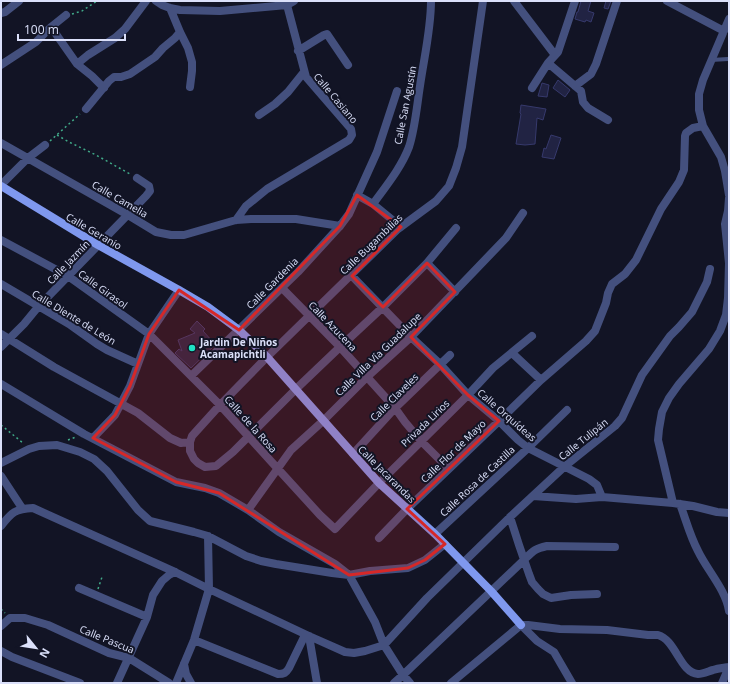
<svg xmlns="http://www.w3.org/2000/svg" width="730" height="684" font-family="'Open Sans',sans-serif">
  <style>
    .building { fill: #212343; stroke: #36396c }
    .lines { fill: none; stroke-linecap: round; stroke-linejoin: round }
    .path { stroke: #40a988; stroke-width: 1.5; stroke-dasharray: 2 3; stroke-linecap: butt }
    .lane { stroke: #44507e; stroke-width: 4 }
    .street { stroke: #44507e; stroke-width: 8 }
    .secondary { stroke: #7f98ee; stroke-width: 8 }
    .marked { fill: #d62828; fill-opacity: 0.2; stroke: #d62828; stroke-width: 3; stroke-linejoin: round }
    .poi-dot { fill: #20e1c3; stroke: #121425; stroke-width: 1.5 }
    .labels { text-anchor: middle; dominant-baseline: central; stroke-width: 4; stroke-linejoin: round; paint-order: stroke }
    .street-label { font-size: 10px; fill: #dbe0fa; stroke: #121425 }
    .poi-label { font-size: 10px; font-weight: bold; fill: #dbe0fa; stroke: #121425; text-anchor: start }
  </style>
  <rect width="100%" height="100%" fill="#121425"/>
  <path class="building" d="M581,1H591L588,11L594,13L591,22L586,20L585,22L575,19L577,12H578Z
    M606,1H611L608,9L604,8Z
    M558,80L570,90L565,97L553,88Z
    M542,83L549,85L547,97L538,96Z
    M521,105L546,109L543,120L537,118L535,144L525,145L516,144L521,114L520,113Z
    M551,135L561,138L554,159L542,157L544,148L546,149Z
    M197,321L205,329L203,331L213,342L216,344L191,368L175,353L179,349L182,351L178,340L195,333L190,329Z"/>
  <g class="lines">
    <path class="path" d="M72,14L82,11L97,1
      M57,135L69,142L96,155L130,174
      M50,141L80,114
      M1,425L23,443
      M68,440L76,437
      M98,589L102,577
      M1,609L5,613"/>
    <path class="lane" d="M711,60L728,59"/>
    <path class="street" d="M156,1L162,5L170,8L180,10L220,11L287,5L294,1
      M514,1L555,55
      M667,1L724,31
      M170,8L180,32L188,48L192,62V71L190,87
      M1,13L5,12L19,1
      M729,19L703,80L699,94V110L703,126L721,157L725,171L729,195
      M51,27L77,64L92,76L104,88
      M298,51L324,35L327,34L348,65
      M548,63L581,91L583,102L588,108L608,120
      M77,64L88,55L115,38L125,29L146,1
      M1,65L36,42L51,27L66,15
      M575,86L591,74L596,64L617,1
      M532,88L548,63L558,52L575,1
      M86,109L109,81L114,77H121L130,74L155,57L163,48L175,38L180,32
      M259,115L275,104L288,92L304,72
      M1,143L128,215L156,232L171,235H184L236,220L251,219H296L340,226
      M1,185L28,158L45,145
      M357,195L373,204L401,227
      M373,204C386,186 401,168 409,147C415,129 417,105 420,86C424,58 431,29 431,1
      M236,220L246,206L267,189L349,140L352,135L351,129L306,77L287,5
      M456,228L427,263L383,307L340,347L296,389L233,452L216,466L205,467L198,463L194,459L190,451V442L192,436L220,405L267,357L398,229L436,201L449,186L456,168L462,147L483,1
      M1,240L68,276L149,334L220,405L278,469L320,515L335,529L379,483L468,395L493,368L532,336
      M427,263L455,292
      M352,276L411,337L440,364L468,395L499,421L518,440L528,448L589,479L597,485L602,497L673,503L693,506L717,512L729,513
      M1,284L69,324L97,344L107,350L138,364
      M282,288L340,347L395,408L405,422L421,441L449,469
      M1,334L54,367L138,413L170,438L181,443L190,442
      M1,347L24,324L38,307L146,196L150,191L149,186L137,178
      M512,353L541,380
      M191,376L298,272L340,226L349,214L377,152L397,91
      M1,384L84,434L176,482L205,488L219,493L248,510L279,532L335,564L349,575L375,622L384,645L403,675L410,683
      M93,438L115,415L130,386L149,334L179,290
      M353,454L395,408L450,355
      M1,463L29,449L39,446L57,445L80,452L94,459L107,471L138,510L150,521L194,532L208,536L246,556L261,561L276,564L332,573L349,575L370,571L408,568L425,560L445,544
      M1,476L22,508
      M533,496L576,499L602,497
      M673,503L658,440L659,429L662,412L669,398L679,384L709,349L720,331L726,315L728,298L729,263L725,224L728,211L729,198
      M680,504C686,520 690,536 698,551C707,570 726,590 729,611
      M248,510L291,450L323,421L367,377L411,337L506,238L523,213
      M510,517L519,545L529,574L532,582L538,589L543,594L551,598L571,595L597,594
      M1,526C12,512 15,509 33,508L175,572L209,589L309,636L345,652L354,653L365,651L384,645L427,598L510,517L564,467L615,426L622,418L642,375L670,336L679,327L692,312L707,282L710,269
      M435,534L528,448L567,410
      M379,538L407,509L499,421L541,380L586,341L595,331L606,303L608,293L612,284L625,274L636,260L661,209L679,182L684,170L685,136L686,133L693,128L703,126
      M79,588L147,617
      M521,625L537,641L554,652L572,683
      M1,626L10,618H25L48,625L109,653L129,658L169,683
      M309,636L317,683
      M194,640L278,674C284,674 286,673 289,668L305,635
      M1,651L12,657L80,683
      M184,664L186,674L191,683
      M117,683L147,617L153,595L162,581L169,575L175,572
      M176,683L194,640L209,589L208,536
      M394,683L403,675L524,560C533,551 534,549 547,546L615,547
      M451,683L521,625H528L560,629L607,630L648,635C651,635 655,635 658,635C676,640 680,673 698,674C703,674 709,671 713,670C719,668 724,668 729,667
      M722,683L729,667"/>
    <path class="secondary" d="M1,186L98,245L179,290L208,307L239,330L267,357L379,483L435,534L491,591L521,625"/>
  </g>
  <path class="marked" d="M357,195L401,227L352,276L383,307L427,263L455,292L411,337L468,395L499,421L407,509L445,544L425,560L408,568L349,575L219,493L176,482L93,438L115,415L130,386L149,334L179,290L239,330L340,226Z"/>
  <circle class="poi-dot" cx="192" cy="348" r="4"/>
  <g class="labels">
    <g class="street-label">
      <text transform="translate(336 98) rotate(50)">Calle Casiano</text>
      <text transform="translate(405 105) rotate(-79)">Calle San Agustín</text>
      <text transform="translate(120 199) rotate(30)">Calle Camelia</text>
      <text transform="translate(94 231) rotate(30)">Calle Geranio</text>
      <text transform="translate(371 244) rotate(-44)">Calle Bugambilias</text>
      <text transform="translate(68 262) rotate(-46)">Calle Jazmín</text>
      <text transform="translate(272 283) rotate(-45)">Calle Gardenia</text>
      <text transform="translate(103 289) rotate(36)">Calle Girasol</text>
      <text transform="translate(74 317) rotate(31)">Calle Diente de León</text>
      <text transform="translate(333 326) rotate(46)">Calle Azucena</text>
      <text transform="translate(378 354) rotate(-44)">Calle Villa Vía Guadalupe</text>
      <text transform="translate(394 397) rotate(-45)">Calle Claveles</text>
      <text transform="translate(507 415) rotate(41)">Calle Orquídeas</text>
      <text transform="translate(425 423) rotate(-44)">Privada Lirios</text>
      <text transform="translate(251 424) rotate(48)">Calle de la Rosa</text>
      <text transform="translate(583 439) rotate(-39)">Calle Tulipán</text>
      <text transform="translate(453 451) rotate(-44)">Calle Flor de Mayo</text>
      <text transform="translate(387 474) rotate(45)">Calle Jacarandas</text>
      <text transform="translate(477 481) rotate(-43)">Calle Rosa de Castilla</text>
      <text transform="translate(107 639) rotate(22)">Calle Pascua</text>
    </g>
    <g class="poi-label">
      <text x="200" y="342">Jardin De Niños<tspan x="200" dy="12">Acamapichtli</tspan></text>
    </g>
  </g>
  <rect width="730" height="684" fill="none" stroke="#dbe0fa" stroke-width="4"/>
  <g transform="translate(36 648) rotate(120)" stroke="#121425" stroke-width="3" paint-order="stroke">
  <path d="M0-3L7 15L0 10L-7 15Z" fill="#dbe0fa"/>
  <text y="-6" font-size="11" font-weight="bold" text-anchor="middle" fill="#dbe0fa">N</text>
  </g>
  <path d="M18 34v6h107v-6" fill="none" stroke="#dbe0fa" stroke-width="2"/>
  <text x="24" y="34" font-size="12" fill="#dbe0fa" stroke="#121425" stroke-width="3" paint-order="stroke">100 m</text>
</svg>
